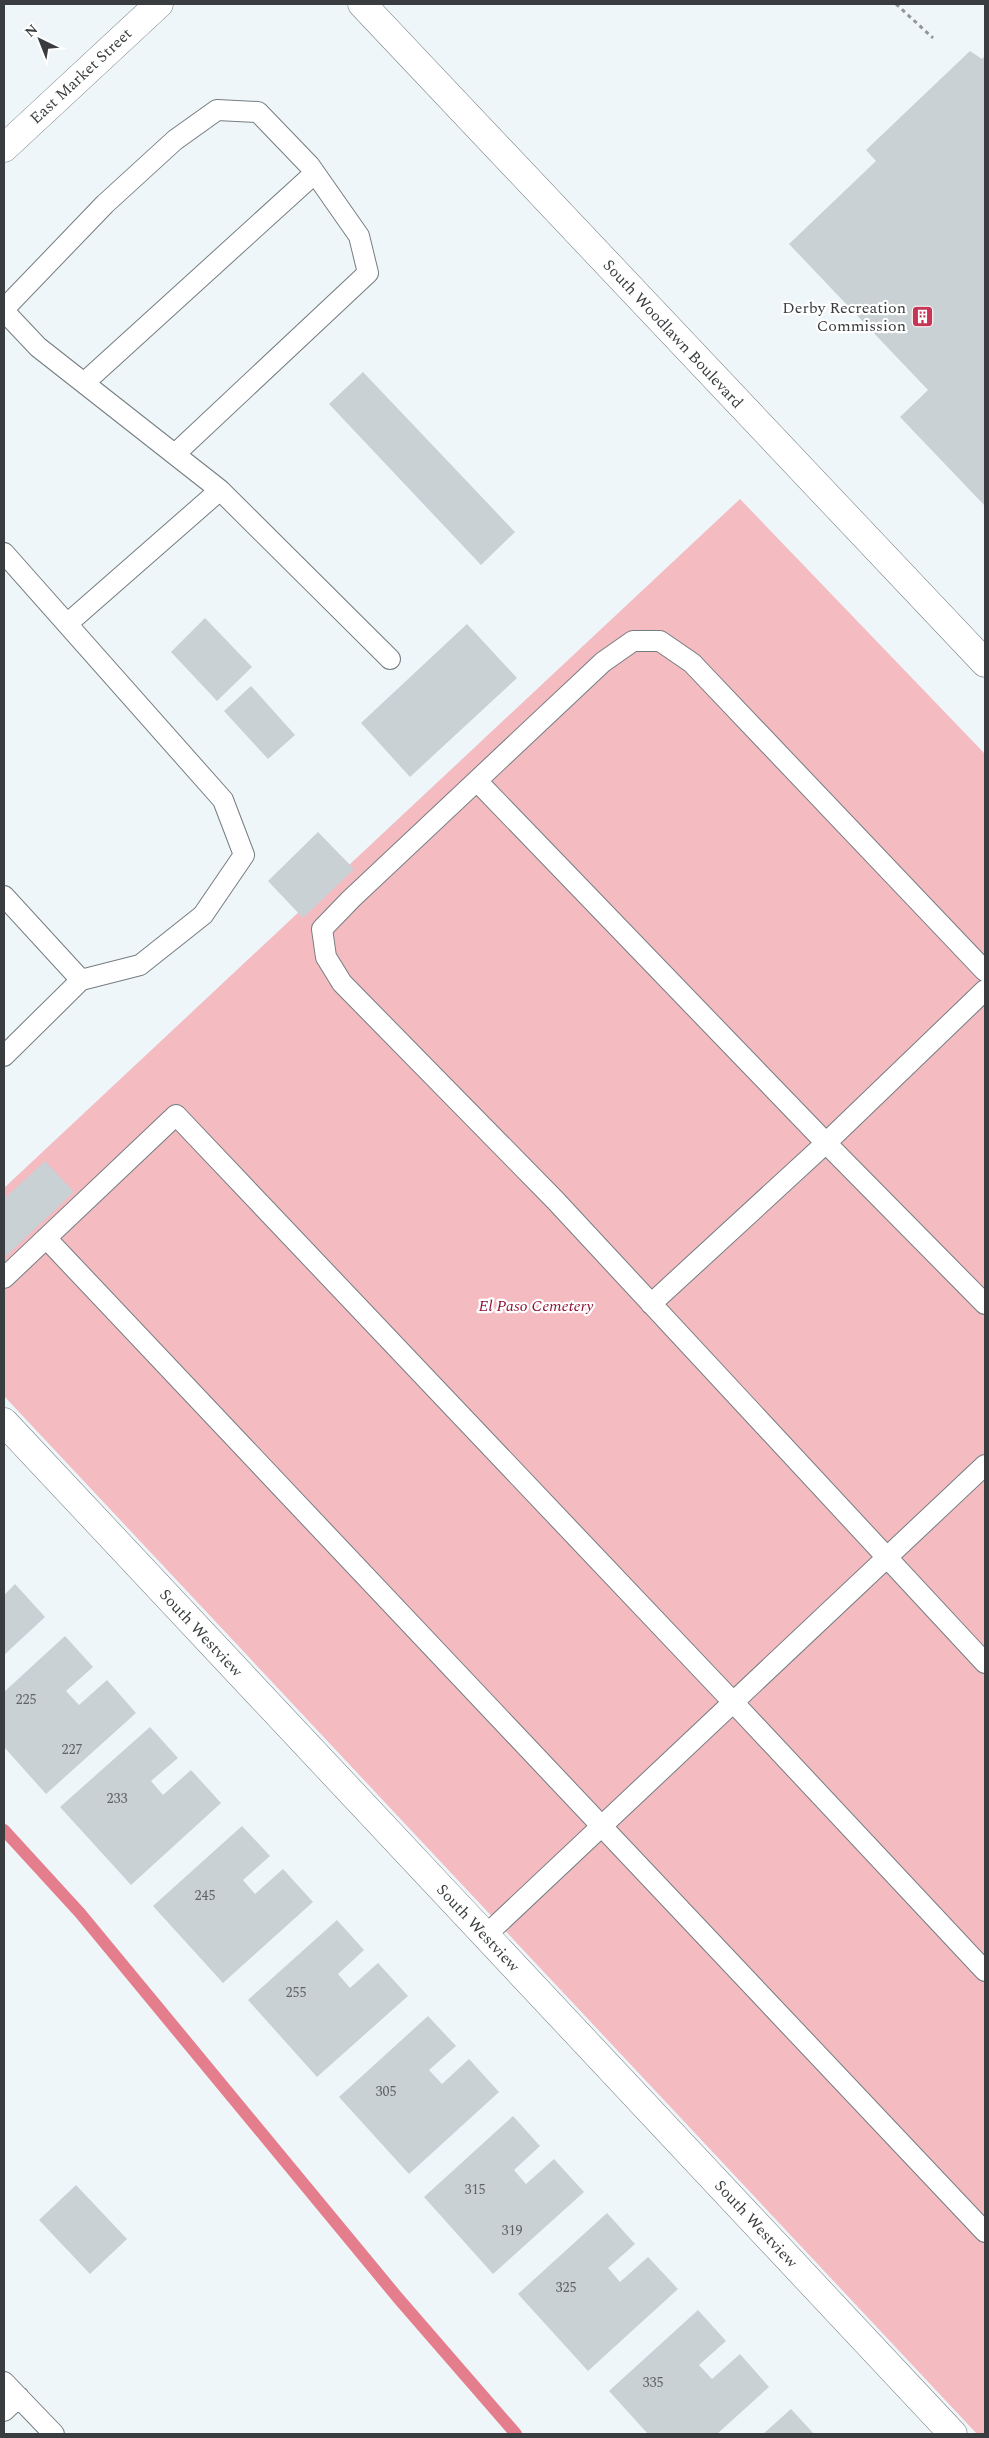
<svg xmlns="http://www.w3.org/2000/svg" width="989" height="2438" font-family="Spectral,serif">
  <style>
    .green { fill: #f4bbc1 }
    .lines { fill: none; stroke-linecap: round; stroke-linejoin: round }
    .stream { stroke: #e47d8c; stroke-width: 12 }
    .building { fill: #c9d1d5 }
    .service-casing { stroke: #757d80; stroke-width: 22 }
    .minor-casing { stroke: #757d80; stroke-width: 29 }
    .tertiary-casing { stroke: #757d80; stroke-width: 29 }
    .path { stroke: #919699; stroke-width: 3; stroke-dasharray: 4 4; stroke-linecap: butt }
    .service { stroke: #fff; stroke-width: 20 }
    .minor { stroke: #fff; stroke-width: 28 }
    .tertiary { stroke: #fff; stroke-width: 28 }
    .labels { text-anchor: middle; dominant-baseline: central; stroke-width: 4.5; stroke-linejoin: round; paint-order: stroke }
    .number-label { font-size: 14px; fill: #5e6264 }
    .street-label { font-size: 16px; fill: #3a3d3f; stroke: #fff }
    .poi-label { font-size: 16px; fill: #3a3d3f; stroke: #fff; text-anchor: end }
    .park-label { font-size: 16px; font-style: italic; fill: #8f1036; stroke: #fff }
  </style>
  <rect width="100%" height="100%" fill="#eef6fa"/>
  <path class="green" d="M740,499L985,754V2434H977L4,1396V1188Z"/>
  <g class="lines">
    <path class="stream" d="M4,1830L80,1913L398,2298L516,2434"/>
  </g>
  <path class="building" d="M970,51L982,59L985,56V506L900,417L928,390L789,244L876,161L866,150Z
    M363,372L515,532L481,565L329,404Z
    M205,618L252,667L217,701L171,652Z
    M467,624L517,678L410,777L361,723Z
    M251,686L295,735L268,759L224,711Z
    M318,832L354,869L303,918L268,881Z
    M45,1161L74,1192L4,1258V1199Z
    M15,1584L45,1617L4,1655V1595Z
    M65,1636L93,1667L66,1691L79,1705L107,1680L136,1713L46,1794L4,1747V1692Z
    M150,1727L178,1758L151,1781L163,1795L191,1770L221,1803L131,1885L60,1807Z
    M242,1826L270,1856L243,1880L255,1894L283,1869L313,1902L223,1983L153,1906Z
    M337,1920L364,1950L338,1974L350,1988L378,1963L408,1996L317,2077L248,2000Z
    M428,2016L456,2046L429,2070L442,2084L469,2059L499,2092L409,2174L339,2097Z
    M513,2116L540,2146L514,2170L526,2184L554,2159L584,2192L493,2274L424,2197Z
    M76,2185L127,2239L90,2274L39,2220Z
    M607,2213L635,2244L608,2268L620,2282L648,2257L678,2289L588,2371L518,2294Z
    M698,2310L726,2341L699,2365L712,2379L740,2354L769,2387L717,2434H648L609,2391Z
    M791,2409L814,2434H763Z"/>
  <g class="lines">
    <defs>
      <path id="service" d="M4,309L105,204L175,140L217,110L258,112L310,166L359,236L368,273L175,454
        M4,311L38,347L220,490
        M84,383L315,173
        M4,553L223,800L244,855L203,915L140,965L81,980L4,1056
        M67,624L220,490L390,659
        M477,781L826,1143L985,1304
        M4,896L81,980
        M985,971L692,663L660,641H633L603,662L351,899L322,929L326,957L342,983L555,1200L985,1663
        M46,1238L985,2232
        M4,1278L176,1115L733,1702L985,1971
        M651,1304L826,1143L985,990
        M485,1936L985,1465
        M4,2382L54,2434
        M4,2411L19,2397"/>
      <path id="minor" d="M4,1422L953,2434"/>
      <path id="tertiary" d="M362,4L985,663
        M4,148L159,4"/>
    </defs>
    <use href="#service" class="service-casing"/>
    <use href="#minor" class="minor-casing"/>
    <use href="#tertiary" class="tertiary-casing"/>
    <path class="path" d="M896,4L933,38"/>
    <use href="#service" class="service"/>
    <use href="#minor" class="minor"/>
    <use href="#tertiary" class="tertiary"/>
  </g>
  <defs>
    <symbol id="building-square" viewBox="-11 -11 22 22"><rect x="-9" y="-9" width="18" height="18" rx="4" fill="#c43556" stroke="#fff"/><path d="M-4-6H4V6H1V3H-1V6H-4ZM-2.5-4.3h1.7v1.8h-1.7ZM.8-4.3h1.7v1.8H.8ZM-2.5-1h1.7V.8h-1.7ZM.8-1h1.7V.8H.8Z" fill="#fff"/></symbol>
  </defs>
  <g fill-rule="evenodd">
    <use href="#building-square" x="910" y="304" width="25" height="25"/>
  </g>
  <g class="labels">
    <g class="number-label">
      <text x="26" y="1699">225</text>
      <text x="72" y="1749">227</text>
      <text x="117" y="1798">233</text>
      <text x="205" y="1895">245</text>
      <text x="296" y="1992">255</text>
      <text x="386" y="2091">305</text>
      <text x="475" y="2189">315</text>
      <text x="512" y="2230">319</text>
      <text x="566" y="2287">325</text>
      <text x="653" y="2382">335</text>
    </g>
    <g class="street-label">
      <text transform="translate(81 76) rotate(-43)">East Market Street</text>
      <text transform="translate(673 334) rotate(47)">South Woodlawn Boulevard</text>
      <text transform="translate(201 1633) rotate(47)">South Westview</text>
      <text transform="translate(478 1928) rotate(47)">South Westview</text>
      <text transform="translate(756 2224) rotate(47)">South Westview</text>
    </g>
    <g class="poi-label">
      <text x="906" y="308">Derby Recreation<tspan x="906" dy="18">Commission</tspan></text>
    </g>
    <g class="park-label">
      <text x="536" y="1306">El Paso Cemetery</text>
    </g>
  </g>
  <rect width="989" height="2438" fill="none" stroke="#3a3d3f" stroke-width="10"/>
  <g transform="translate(40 40) rotate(317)" stroke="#ffffff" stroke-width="4" paint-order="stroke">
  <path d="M0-4L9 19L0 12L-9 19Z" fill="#3a3d3f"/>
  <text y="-8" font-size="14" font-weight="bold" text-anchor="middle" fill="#3a3d3f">N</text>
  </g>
</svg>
